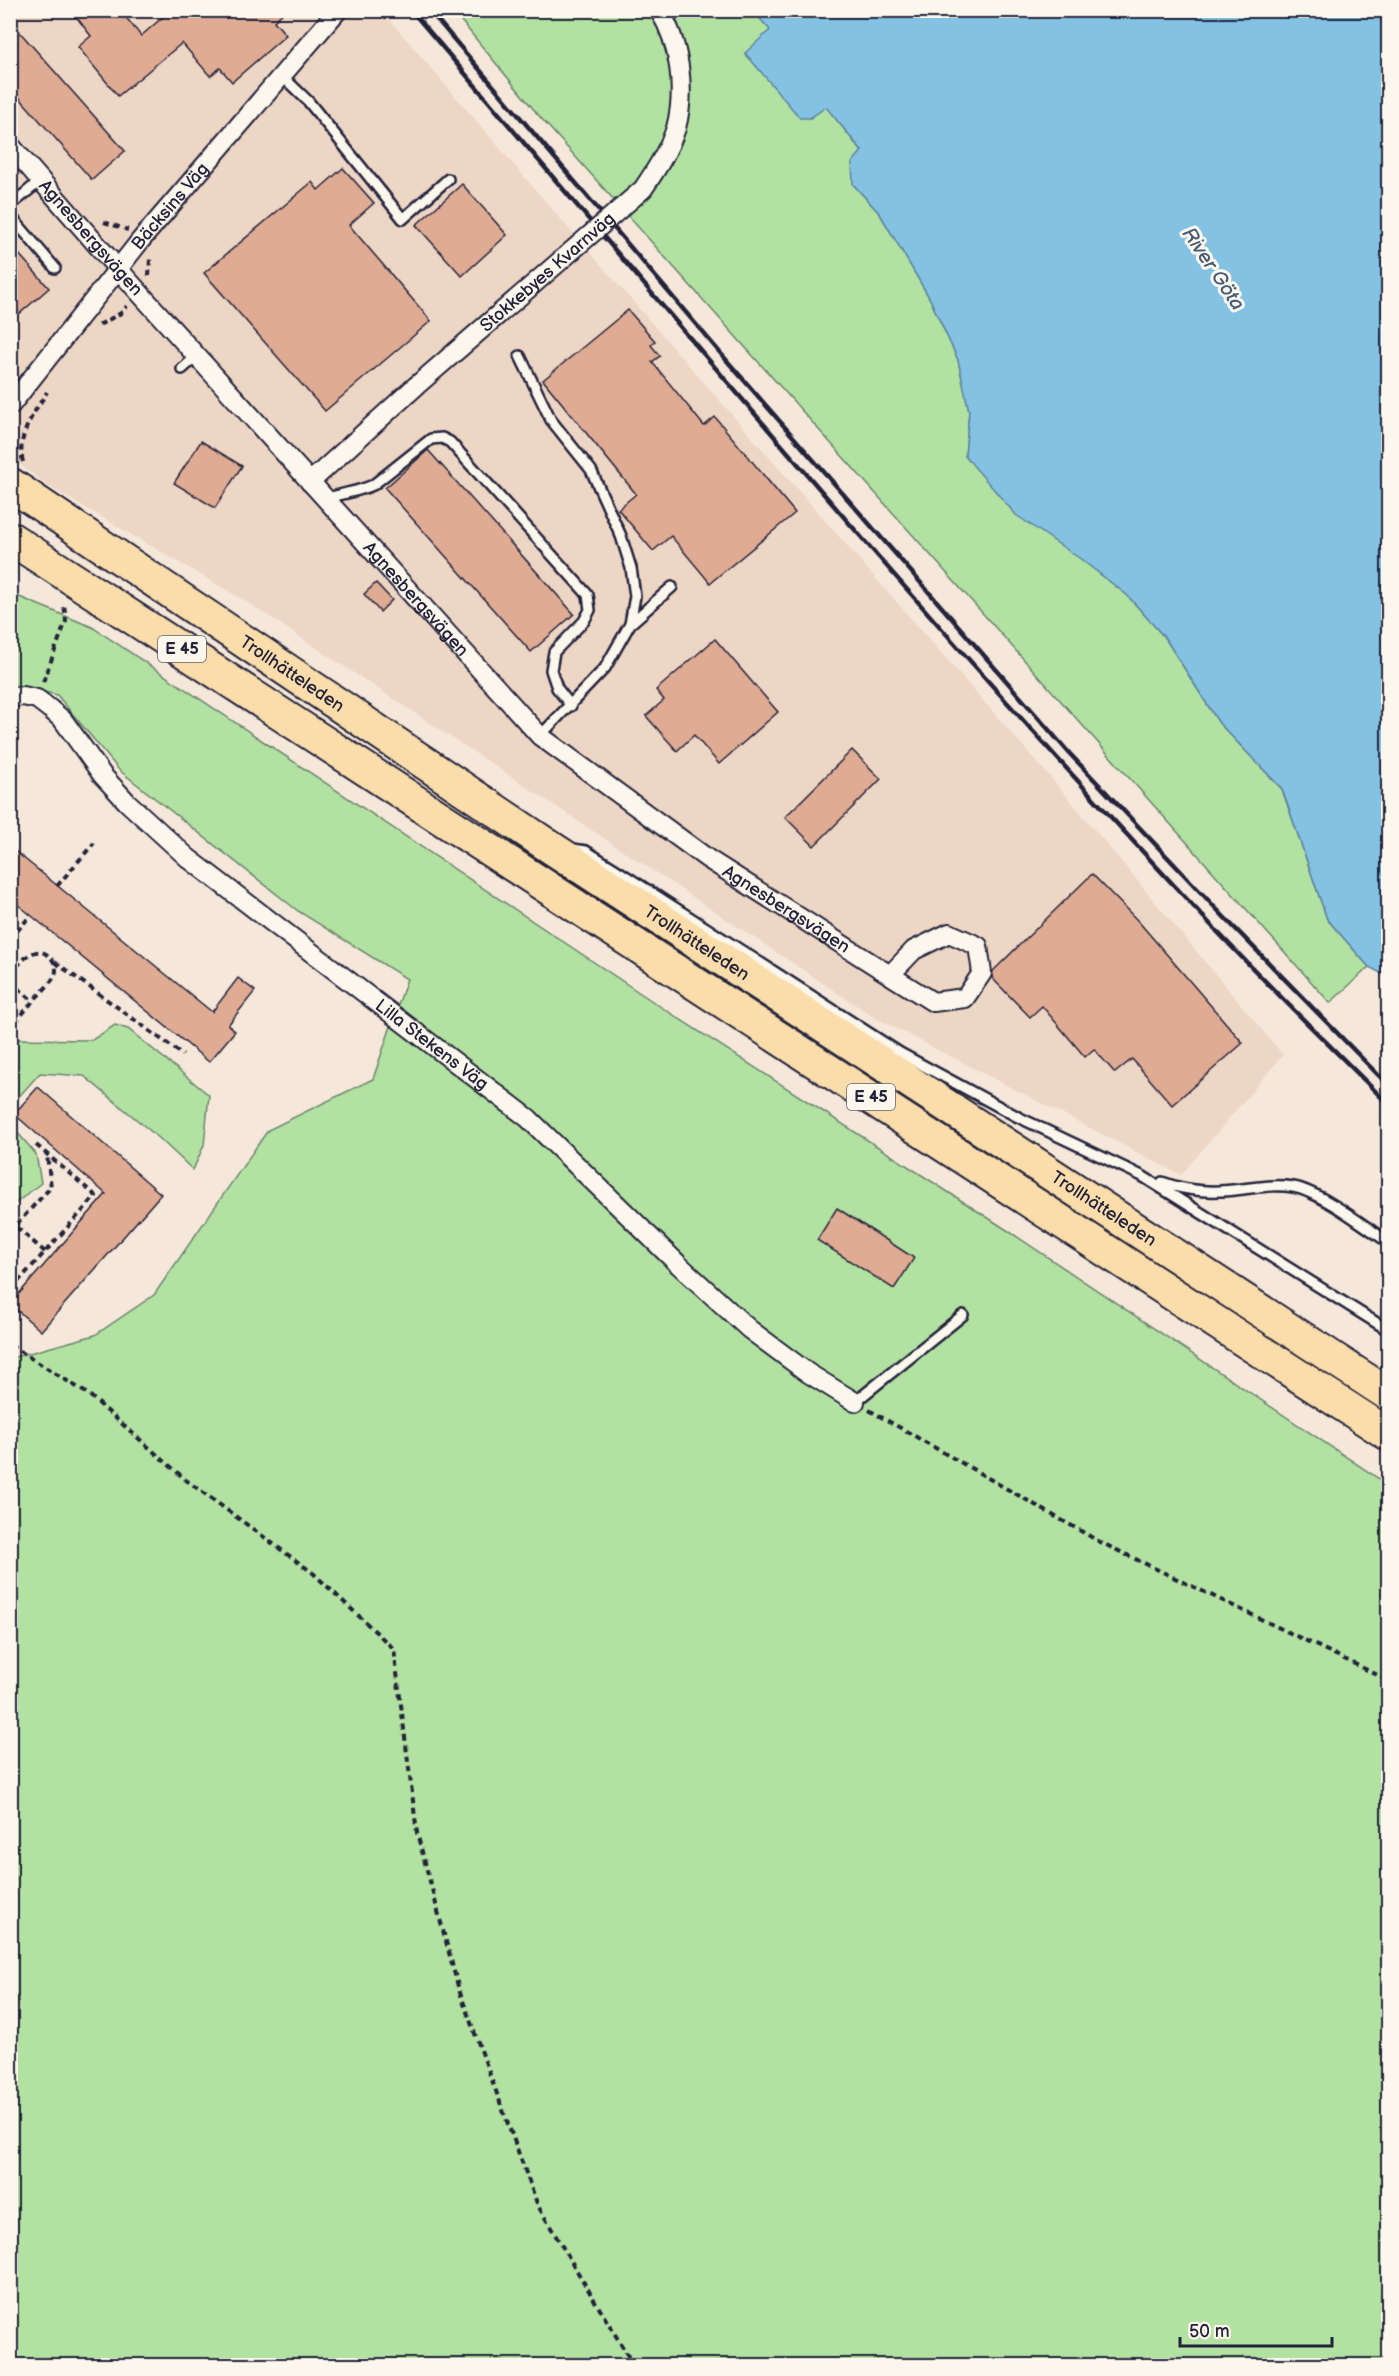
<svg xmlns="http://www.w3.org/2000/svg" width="1399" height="2376" font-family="'Balsamiq Sans',sans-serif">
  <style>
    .built { fill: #eed6c5 }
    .green { fill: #b2e2a1; stroke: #6a826e; stroke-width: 1.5 }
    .water { fill: #84c2e4; stroke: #5d82a0; stroke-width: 1.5 }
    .building { fill: #dfab93; stroke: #22223b; stroke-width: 1.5 }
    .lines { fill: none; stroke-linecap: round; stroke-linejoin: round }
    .lane-casing { stroke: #22223b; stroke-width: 14 }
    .street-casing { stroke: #22223b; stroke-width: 22 }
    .highway-casing { stroke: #22223b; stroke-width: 36 }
    .path { stroke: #22223b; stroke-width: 4; stroke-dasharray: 6 4.5; stroke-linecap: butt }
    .lane { stroke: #fbf7ec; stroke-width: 9 }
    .street { stroke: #fbf7ec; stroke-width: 18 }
    .highway { stroke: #faddab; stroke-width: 32 }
    .rail { stroke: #22223b; stroke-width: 4.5 }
    .street-bridge-casing { stroke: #22223b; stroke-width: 22; stroke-linecap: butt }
    .street-bridge { stroke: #fbf7ec; stroke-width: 18 }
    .labels { text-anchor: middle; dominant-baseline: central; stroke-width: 6; stroke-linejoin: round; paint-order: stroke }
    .shield { fill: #fbf7ec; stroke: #636270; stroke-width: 1.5 }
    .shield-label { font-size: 16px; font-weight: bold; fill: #22223b }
    .street-label { font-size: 18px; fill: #22223b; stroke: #fbf7ec }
    .water-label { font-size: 20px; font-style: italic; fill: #445a76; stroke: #fbf7ec }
  </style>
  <rect width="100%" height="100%" fill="#f5e8da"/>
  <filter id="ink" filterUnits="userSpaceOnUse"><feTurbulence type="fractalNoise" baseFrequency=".0167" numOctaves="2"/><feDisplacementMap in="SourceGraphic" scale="12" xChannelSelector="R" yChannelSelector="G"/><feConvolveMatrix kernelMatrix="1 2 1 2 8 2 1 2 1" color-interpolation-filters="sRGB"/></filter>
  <g filter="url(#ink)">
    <path class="built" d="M10,11H382L557,215L1064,793L1283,1055L1181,1175L874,1017L247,602L48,486L11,458Z"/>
    <path class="green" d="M453,11H753L771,30L745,54L810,118L826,106L862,152L853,184L880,214L929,297L958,360L969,411L965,456L1082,560L1127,595L1165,638L1219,723L1282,789L1327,919L1369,967L1330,1003L540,117Z
      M17,596L92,627L661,1007L1007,1230L1388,1485V2365L11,2366V1358L95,1335L154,1295L268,1130L373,1079L407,979L298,911L119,770L57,695L11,684V600Z
      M115,1025L128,1029L209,1095L204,1145L193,1170L160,1139L84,1076L40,1073L13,1103L11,1111V1041L13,1039L92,1040Z
      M11,1125L36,1154L41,1183L11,1207Z"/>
    <path class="water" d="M753,11L1372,10L1388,28V977L1369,967L1327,919L1282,789L1219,723L1165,638L1127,595L1082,560L1016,515L965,456L969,411L958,360L929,297L880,214L853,184L852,163L862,151L826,107L810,118H800L745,53L770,30Z"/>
    <path class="building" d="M71,10H120L141,36L171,10H286L274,21L286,35L232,82L220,68L210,76L182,43L118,96L78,47L91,36Z
      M10,21L125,151L92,180L10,87Z
      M343,168L374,203L349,225L431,321L325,411L204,273L312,182L318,190Z
      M462,184L507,235L462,276L416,225Z
      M10,244L49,288L10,322Z
      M628,310L655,341L651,345L660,356L652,362L704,426L715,417L795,513L710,583L671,536L653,551L618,509L636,494L543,380Z
      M201,441L242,466L215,508L174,483Z
      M428,450L574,614L531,652L385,488Z
      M376,583L392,600L380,612L364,594Z
      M715,639L778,712L719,764L694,735L677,751L646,716L664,700L656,690Z
      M852,750L881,779L814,846L785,817Z
      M10,847L212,1012L238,978L255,991L228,1025L235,1031L209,1062L10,898Z
      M1092,874L1138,921L1243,1043L1172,1105L1132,1059L1115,1073L1094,1049L1085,1057L1042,1006L1030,1017L992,978L993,971Z
      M38,1087L161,1194L41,1331L10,1304L106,1194L14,1114Z
      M837,1208L914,1258L894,1289L817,1240Z"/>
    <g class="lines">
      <defs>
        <path id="lane" d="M282,76L308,101L403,219L448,179
          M10,206L41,180
          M10,215L55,268
          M520,356L551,420L591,470L621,536L631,568L635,596L630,624L605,668L540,736
          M182,369L197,356
          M326,499C342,493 358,492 373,485L431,439L442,438L450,442L588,595L590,610L584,621L554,652L551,670L557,688L571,706
          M630,624L672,587
          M573,849L586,851L615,869L900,1053L1018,1117L1142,1176L1388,1330
          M1162,1182C1189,1192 1214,1193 1243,1189C1260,1187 1276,1184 1293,1187C1319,1191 1366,1227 1388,1242
          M855,1402L963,1315"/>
        <g id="street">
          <path id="s1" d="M10,145L118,269L540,736L708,859L890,975L914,950L949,933L978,946L982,973L965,998L933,1002L890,975"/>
          <path id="s2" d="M10,406L140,241L338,10"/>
          <path d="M310,482L416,386"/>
          <path id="s3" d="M10,698L23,696L37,699L50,709L63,720L103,776L127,802L188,858L528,1118L679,1265L749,1329L808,1373L855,1402"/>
        </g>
        <g id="highway">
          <path id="s4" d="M10,484L544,843L1388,1394"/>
          <path d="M10,538L1388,1434"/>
        </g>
      </defs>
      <use href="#lane" class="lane-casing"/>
      <use href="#street" class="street-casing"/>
      <use href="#highway" class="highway-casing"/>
      <path class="path" d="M104,222L128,230
        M149,276L150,259
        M99,325L121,313L127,306
        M10,443L21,449
        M23,462C16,436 34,413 47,392
        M43,682L66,621L64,604
        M57,886L94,843
        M10,939L31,915
        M55,962L183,1055
        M10,975C20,963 35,941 51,958C54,961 56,966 56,971C54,982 40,993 33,1001
        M10,981L33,1001L10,1029
        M10,1231L15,1226
        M45,1252L15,1226L51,1187L47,1155
        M10,1283L14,1286L96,1196L35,1144
        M10,1345L88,1394L186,1480L313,1573L394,1649L417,1833L459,1990L538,2206L634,2366
        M869,1410L1100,1542L1388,1680"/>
      <use href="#lane" class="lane"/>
      <use href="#street" class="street"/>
      <use href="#highway" class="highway"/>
      <path class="rail" d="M411,10C674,319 934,631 1212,926C1269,987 1330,1045 1388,1104
        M429,10L722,355L1070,754L1225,918L1388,1085"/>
      <defs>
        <g id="street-bridge">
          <path id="s5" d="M416,386L643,189C656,170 669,150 676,128C686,90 680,43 659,10"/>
        </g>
      </defs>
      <use href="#street-bridge" class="street-bridge-casing"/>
      <use href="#street-bridge" class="street-bridge"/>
    </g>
  </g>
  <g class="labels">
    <g class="shield">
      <rect x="158" y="636" width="48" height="26" rx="4.5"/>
      <rect x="847" y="1084" width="48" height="26" rx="4.5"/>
    </g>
    <g class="shield-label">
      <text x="182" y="649">E 45</text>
      <text x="871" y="1097">E 45</text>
    </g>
    <g class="street-label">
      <text stroke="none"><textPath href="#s2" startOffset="256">Bäcksins Väg</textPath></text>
      <text stroke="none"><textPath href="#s1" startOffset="123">Agnesbergsvägen</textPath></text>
      <text stroke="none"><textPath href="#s5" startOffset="174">Stokkebyes Kvarnväg</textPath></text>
      <text stroke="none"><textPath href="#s1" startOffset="609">Agnesbergsvägen</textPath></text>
      <text stroke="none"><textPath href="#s4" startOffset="340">Trollhätteleden</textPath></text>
      <text stroke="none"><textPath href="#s1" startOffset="1095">Agnesbergsvägen</textPath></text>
      <text stroke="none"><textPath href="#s4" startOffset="826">Trollhätteleden</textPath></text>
      <text stroke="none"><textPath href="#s3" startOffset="555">Lilla Stekens Väg</textPath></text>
      <text stroke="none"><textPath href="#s4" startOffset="1312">Trollhätteleden</textPath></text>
    </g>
    <g class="water-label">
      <text transform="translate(1213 269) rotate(56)">River Göta</text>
    </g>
  </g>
  <rect width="1399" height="2376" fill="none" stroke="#fbf7ec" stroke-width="36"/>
  <rect x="18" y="18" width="1363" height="2340" fill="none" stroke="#22223b" stroke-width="2" filter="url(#ink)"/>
  <path d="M1180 2337v9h152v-9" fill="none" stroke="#22223b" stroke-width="3"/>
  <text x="1189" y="2337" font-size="18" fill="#22223b" stroke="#fbf7ec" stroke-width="4.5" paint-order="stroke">50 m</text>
</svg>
